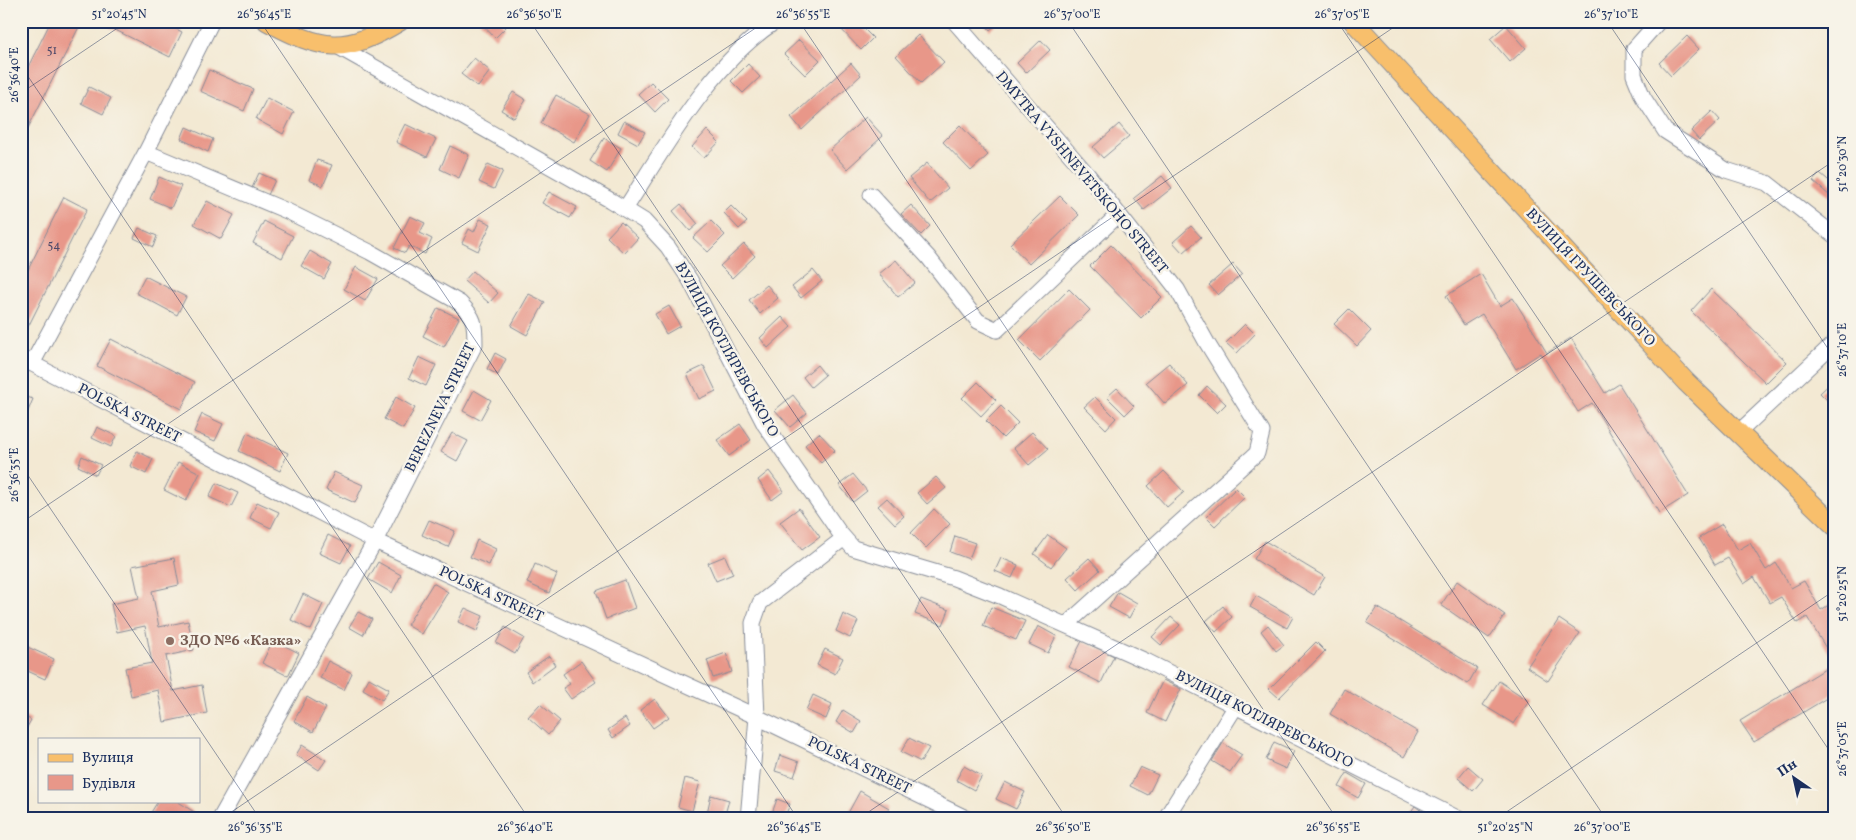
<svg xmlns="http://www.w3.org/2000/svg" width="1856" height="840" font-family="Vollkorn,serif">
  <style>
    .building { fill: #e89789 }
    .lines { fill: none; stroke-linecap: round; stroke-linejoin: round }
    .minor-casing { stroke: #878c98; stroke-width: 17 }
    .major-casing { stroke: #878c98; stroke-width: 21 }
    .minor { stroke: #fff; stroke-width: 15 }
    .major { stroke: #f8bf6c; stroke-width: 19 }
    .ticks { fill: none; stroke: #1b2f5e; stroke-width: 1; stroke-opacity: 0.45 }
    .education-dot { fill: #8d6e63; stroke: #f7f3e8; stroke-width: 2 }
    .labels { text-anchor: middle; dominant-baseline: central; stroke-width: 5; stroke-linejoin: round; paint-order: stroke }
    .number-label { font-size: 12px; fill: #4e4969 }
    .street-label { font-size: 15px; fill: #1b2f5e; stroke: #f7f3e8 }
    .education-label { font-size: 15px; font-weight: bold; fill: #785e54; stroke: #f7f3e8; text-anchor: start }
    .neatline { fill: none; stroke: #1b2f5e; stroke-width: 2 }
    .ticks-label { font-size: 12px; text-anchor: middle; fill: #1b2f5e }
  </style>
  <rect width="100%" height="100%" fill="#f7f3e8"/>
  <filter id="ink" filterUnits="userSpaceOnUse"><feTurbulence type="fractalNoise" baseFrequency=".02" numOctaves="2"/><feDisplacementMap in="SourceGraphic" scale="10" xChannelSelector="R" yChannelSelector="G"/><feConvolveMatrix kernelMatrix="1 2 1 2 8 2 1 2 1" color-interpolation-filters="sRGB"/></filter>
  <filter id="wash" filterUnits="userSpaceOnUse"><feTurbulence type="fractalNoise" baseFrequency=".0096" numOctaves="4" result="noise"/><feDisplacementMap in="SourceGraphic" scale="20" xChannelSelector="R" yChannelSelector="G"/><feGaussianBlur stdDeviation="1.12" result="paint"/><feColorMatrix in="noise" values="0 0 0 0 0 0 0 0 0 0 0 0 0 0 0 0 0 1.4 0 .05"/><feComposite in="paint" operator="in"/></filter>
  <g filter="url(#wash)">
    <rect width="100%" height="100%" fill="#f3e9d3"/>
    <g id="blocks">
      <path class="building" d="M51,21H82L24,136L21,135V81Z
        M97,21H161L182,32L170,57Z
        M479,21H500L506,27L495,38Z
        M843,21H856L873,38L861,50L838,26Z
        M982,21H1000L990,30Z
        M1506,25L1526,48L1510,62L1490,39Z
        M918,35L944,62L921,83L896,56Z
        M1687,36L1699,49L1671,76L1659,63Z
        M799,40L820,60L805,75L784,54Z
        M1041,40L1050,50L1026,73L1017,63Z
        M474,58L490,71L478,87L461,74Z
        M851,63L861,75L802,130L791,117Z
        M748,64L760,77L743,93L731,81Z
        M209,70L253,89L244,111L200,91Z
        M651,82L668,99L655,112L638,94Z
        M89,87L111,98L103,114L81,103Z
        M513,92L526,100L514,118L501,110Z
        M556,95L590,114L574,142L541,123Z
        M267,98L294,112L283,134L256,119Z
        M1712,111L1720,120L1699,140L1691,131Z
        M866,117L883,136L847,169L830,150Z
        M624,121L645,132L638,144L618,133Z
        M405,124L436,139L427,157L396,142Z
        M1119,124L1129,136L1103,158L1093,147Z
        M960,125L988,155L971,171L943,142Z
        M186,127L213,139L208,152L181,139Z
        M707,130L719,142L704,158L692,147Z
        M604,138L621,148L607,172L590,161Z
        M450,146L469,155L459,178L440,169Z
        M317,160L332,165L323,186L309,180Z
        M927,163L948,188L930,203L909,178Z
        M488,164L503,171L494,189L479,182Z
        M259,173L275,180L268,195L252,188Z
        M1820,173L1835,186V191L1830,196L1813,181Z
        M1162,176L1172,188L1144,210L1134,198Z
        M159,177L181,186L171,208L150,199Z
        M549,192L577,207L570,218L542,203Z
        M1060,196L1079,215L1029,264L1010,244Z
        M64,197L87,209L26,331L21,328V284Z
        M207,201L234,215L221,239L194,224Z
        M681,204L698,224L690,231L673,211Z
        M911,205L930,226L921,235L901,214Z
        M731,206L747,222L739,229L724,213Z
        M410,216L425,223L420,233L432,239L425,254L409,246L405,253L394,248Z
        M480,219L491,224L478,251L462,243L469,229L474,232Z
        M264,221L293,236L282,258L253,243Z
        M711,221L725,235L708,252L693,238Z
        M621,222L638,238L624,253L607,237Z
        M1191,226L1201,237L1183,253L1173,242Z
        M139,228L157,236L153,247L134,238Z
        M744,244L755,256L732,278L720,266Z
        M1111,245L1162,297L1141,318L1090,266Z
        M310,251L332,264L324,279L301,266Z
        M896,260L915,283L898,297L879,274Z
        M1233,264L1242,274L1218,295L1209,285Z
        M356,267L378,279L365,301L344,289Z
        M813,270L822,281L801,298L792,287Z
        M473,271L498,293L489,303L464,281Z
        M1481,274L1500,306L1513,298L1547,353L1571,338L1605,393L1619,384L1688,495L1659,513L1592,403L1578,412L1541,353L1516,369L1482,314L1464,325L1446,296Z
        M145,276L186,297L177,315L136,293Z
        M767,285L778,298L760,314L749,300Z
        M1069,289L1090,310L1040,361L1019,340Z
        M1711,289L1787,362L1766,383L1691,311Z
        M529,294L545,302L527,335L511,326Z
        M669,306L680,326L666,334L655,314Z
        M438,308L459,318L444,347L423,336Z
        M1349,309L1371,331L1357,346L1334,324Z
        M782,317L791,327L768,348L760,338Z
        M1245,324L1255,334L1237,353L1226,343Z
        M111,339L195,382L181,409L97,366Z
        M495,353L506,359L498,375L487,369Z
        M419,357L436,365L426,386L409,378Z
        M1169,363L1188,385L1165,404L1146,382Z
        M817,365L825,375L811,387L803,377Z
        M704,366L716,391L699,399L687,374Z
        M1835,379V408L1820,393Z
        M978,382L996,400L981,416L962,398Z
        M1207,386L1226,404L1217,413L1199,395Z
        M1117,388L1134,406L1125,415L1107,397Z
        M474,390L491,400L480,420L463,411Z
        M21,395L33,399L26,416L21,414Z
        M793,395L807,413L790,427L775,410Z
        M396,397L415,408L403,429L384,419Z
        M1095,397L1116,418L1106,429L1084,407Z
        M1001,406L1018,423L1003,438L986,421Z
        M202,414L223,424L215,441L194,432Z
        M740,424L751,440L729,456L717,440Z
        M97,427L116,436L111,447L92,438Z
        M1032,432L1048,449L1029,465L1014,448Z
        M247,433L288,453L280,471L239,451Z
        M452,433L468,441L457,461L441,452Z
        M819,433L835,450L821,463L805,445Z
        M137,451L153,459L146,474L130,466Z
        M82,456L101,465L96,475L78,466Z
        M178,462L200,473L186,501L164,490Z
        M769,471L784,491L772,500L758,480Z
        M1164,471L1184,492L1167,507L1148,486Z
        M334,472L363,485L355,503L326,490Z
        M853,474L867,491L853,502L839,485Z
        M936,477L946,488L927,504L917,493Z
        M216,483L238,493L231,507L209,497Z
        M1236,488L1245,497L1215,526L1206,517Z
        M887,498L904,516L895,524L878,506Z
        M257,502L279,512L271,528L250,518Z
        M799,508L820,537L802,550L780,522Z
        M934,509L950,524L926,548L911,533Z
        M429,520L455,531L448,547L422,535Z
        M1722,524L1738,550L1750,543L1766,570L1776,563L1791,588L1804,581L1821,610L1833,602L1835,606V663L1807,617L1797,623L1781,597L1770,603L1754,577L1744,584L1728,558L1715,565L1699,538Z
        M328,535L350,546L341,563L319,553Z
        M1048,535L1066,548L1051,567L1034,554Z
        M955,536L975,543L969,559L950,552Z
        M477,540L496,549L489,565L470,557Z
        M1265,541L1325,577L1314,595L1254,559Z
        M725,556L733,574L716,581L708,563Z
        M174,558L179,585L152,591L159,627L188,621L194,650L166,656L173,691L202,685L207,713L164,722L158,690L131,696L125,668L152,663L145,626L117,632L111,604L139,598L132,566Z
        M1001,558L1018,565L1012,578L995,571Z
        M1089,558L1100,570L1078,590L1067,578Z
        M378,562L401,575L392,593L368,579Z
        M535,564L557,574L549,593L527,583Z
        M625,580L635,608L606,619L596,591Z
        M1457,581L1505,615L1489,638L1441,605Z
        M433,583L448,592L422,634L407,625Z
        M1118,592L1137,603L1129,618L1109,607Z
        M303,594L323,604L311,630L291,620Z
        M1256,596L1293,617L1287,628L1250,607Z
        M921,599L949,610L943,625L915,614Z
        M1223,606L1232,617L1216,632L1206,621Z
        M991,607L1025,621L1016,640L983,626Z
        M1377,607L1477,668L1468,684L1367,623Z
        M465,608L483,616L477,631L458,622Z
        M358,612L372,619L363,635L349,627Z
        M843,614L858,621L850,638L836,631Z
        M1171,617L1180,625L1161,645L1152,637Z
        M1559,619L1580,633L1548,681L1527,667Z
        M1268,625L1284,645L1276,651L1261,631Z
        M1038,626L1056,636L1048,653L1029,644Z
        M505,627L524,638L515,654L496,643Z
        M273,640L299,653L288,676L262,663Z
        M1082,641L1114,656L1101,683L1069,667Z
        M1316,642L1325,651L1279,698L1269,689Z
        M21,644L54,659L45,679L21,668Z
        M825,649L843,658L835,674L817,665Z
        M726,653L732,672L713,678L707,660Z
        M549,656L555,665L532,682L526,672Z
        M328,661L352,673L344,690L320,678Z
        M581,661L596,682L571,699L563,688L570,684L563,674Z
        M1835,663V693L1754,742L1740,721Z
        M369,678L389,689L382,700L363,689Z
        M1163,680L1181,689L1165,722L1147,713Z
        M1499,681L1529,701L1514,724L1483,705Z
        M1344,689L1418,732L1404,757L1330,714Z
        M813,695L832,704L826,719L806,710Z
        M307,697L326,708L313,732L294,721Z
        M655,699L669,717L653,728L640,710Z
        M540,704L560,721L548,735L528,717Z
        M843,710L861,721L854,733L836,722Z
        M21,715L31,720L21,738Z
        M625,718L630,726L613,738L608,730Z
        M909,738L929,748L921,762L901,752Z
        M1274,742L1294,751L1286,769L1266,760Z
        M1223,743L1242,755L1230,772L1212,761Z
        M302,745L326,760L319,770L296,755Z
        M780,755L799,762L794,777L775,771Z
        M964,766L982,776L974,790L956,780Z
        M1468,766L1483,779L1473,791L1458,778Z
        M1140,767L1158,775L1148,795L1130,786Z
        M1347,773L1366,784L1358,798L1339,787Z
        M685,778L700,782L692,811L678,807Z
        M1005,782L1025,792L1016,809L996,799Z
        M860,791L889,808L882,819H853L847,815Z
        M711,795L729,800L724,818L707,813Z
        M777,799L790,804L784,819H770Z
        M158,801H177L194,812L190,819H147Z
        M1415,806L1432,819L1407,817Z
        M1525,814L1531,819H1521Z"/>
    </g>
  </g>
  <g filter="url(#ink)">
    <use href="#blocks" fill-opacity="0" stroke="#878c98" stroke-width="1"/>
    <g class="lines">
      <defs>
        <path id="minor" d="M954,21L1088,175L1177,289L1207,343L1262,432L1257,453L1066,625
          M1659,21L1634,49V75L1643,97L1665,131L1726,170L1767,183L1835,236
          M337,46L610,200L644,221L668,247L690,280L765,425L839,532L853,548L954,578L1000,596L1146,661L1459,819
          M146,152L287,211L370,252L460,303C475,318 475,323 475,344L375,541L220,819
          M871,195L928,257L978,321L997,330L1119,214
          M625,209C665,147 713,61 776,21
          M21,358L375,541L757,717L968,819
          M32,364L146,152L212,21
          M1738,433L1835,342
          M748,819L757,717L753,623L760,603L844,538
          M1165,819L1236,706"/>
        <path id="major" d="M267,21C323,51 344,55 400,21
          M1353,21L1686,382L1835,526"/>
      </defs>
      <use href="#minor" class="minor-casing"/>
      <use href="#major" class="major-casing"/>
      <use href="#minor" class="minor"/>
      <use href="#major" class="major"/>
    </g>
  </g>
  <path class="ticks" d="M260,21L798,819M530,21L1067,819M799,21L1337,819M1068,21L1606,819M1337,21L1835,759M1607,21L1835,359M21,66L529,819M21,93L128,21M21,465L260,819M21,523L766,21M221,819L1403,21M858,819L1835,160M1496,819L1835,590"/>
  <circle class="education-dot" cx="170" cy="641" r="5"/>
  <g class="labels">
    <g class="number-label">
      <text x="52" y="51">51</text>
      <text x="54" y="246">54</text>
    </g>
    <g class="street-label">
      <text transform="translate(1081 173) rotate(50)">DMYTRA VYSHNEVETSKOHO STREET</text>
      <text transform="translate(1590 278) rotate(47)">ВУЛИЦЯ ГРУШЕВСЬКОГО</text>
      <text transform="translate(726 350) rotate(61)">ВУЛИЦЯ КОТЛЯРЕВСЬКОГО</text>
      <text transform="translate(441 408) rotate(-64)">BEREZNEVA STREET</text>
      <text transform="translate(129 414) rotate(27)">POLSKA STREET</text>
      <text transform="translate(491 595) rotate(25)">POLSKA STREET</text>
      <text transform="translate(1264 720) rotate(27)">ВУЛИЦЯ КОТЛЯРЕВСЬКОГО</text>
      <text transform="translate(859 766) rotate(26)">POLSKA STREET</text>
    </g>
    <g class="education-label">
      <text x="180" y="641">ЗДО №6 «Казка»</text>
    </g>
  </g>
  <rect width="1856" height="840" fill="none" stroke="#f7f3e8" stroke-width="55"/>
  <rect x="38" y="738" width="162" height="65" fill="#f7f3e8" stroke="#9fa5b1"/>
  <rect x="48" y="754" width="25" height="8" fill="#f8bf6c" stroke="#9fa5b1"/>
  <text x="82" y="762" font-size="15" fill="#1b2f5e">Вулиця</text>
  <rect x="48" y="775" width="25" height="15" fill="#e89789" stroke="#9fa5b1"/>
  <text x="82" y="788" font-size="15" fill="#1b2f5e">Будівля</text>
  <g transform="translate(1794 778) rotate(326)" stroke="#f7f3e8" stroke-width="4" paint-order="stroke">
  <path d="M0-4L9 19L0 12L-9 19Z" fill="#1b2f5e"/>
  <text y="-8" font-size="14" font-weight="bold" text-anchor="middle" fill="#1b2f5e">Пн</text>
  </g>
  <rect x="28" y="28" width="1800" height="784" class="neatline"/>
  <g class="ticks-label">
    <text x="119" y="18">51°20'45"N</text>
    <text x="264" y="18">26°36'45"E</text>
    <text x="534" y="18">26°36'50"E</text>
    <text x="803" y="18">26°36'55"E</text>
    <text x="1072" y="18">26°37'00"E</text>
    <text x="1342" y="18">26°37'05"E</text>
    <text x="1611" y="18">26°37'10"E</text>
    <text transform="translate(14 75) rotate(-90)" y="4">26°36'40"E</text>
    <text transform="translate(1842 164) rotate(-90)" y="4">51°20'30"N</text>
    <text transform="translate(1842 350) rotate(-90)" y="4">26°37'10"E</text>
    <text transform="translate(14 475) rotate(-90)" y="4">26°36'35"E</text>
    <text transform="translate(1842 594) rotate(-90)" y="4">51°20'25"N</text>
    <text transform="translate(1842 749) rotate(-90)" y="4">26°37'05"E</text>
    <text x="255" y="831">26°36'35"E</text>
    <text x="525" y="831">26°36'40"E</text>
    <text x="794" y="831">26°36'45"E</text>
    <text x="1063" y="831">26°36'50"E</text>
    <text x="1333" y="831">26°36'55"E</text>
    <text x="1505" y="831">51°20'25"N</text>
    <text x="1602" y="831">26°37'00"E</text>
  </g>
</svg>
